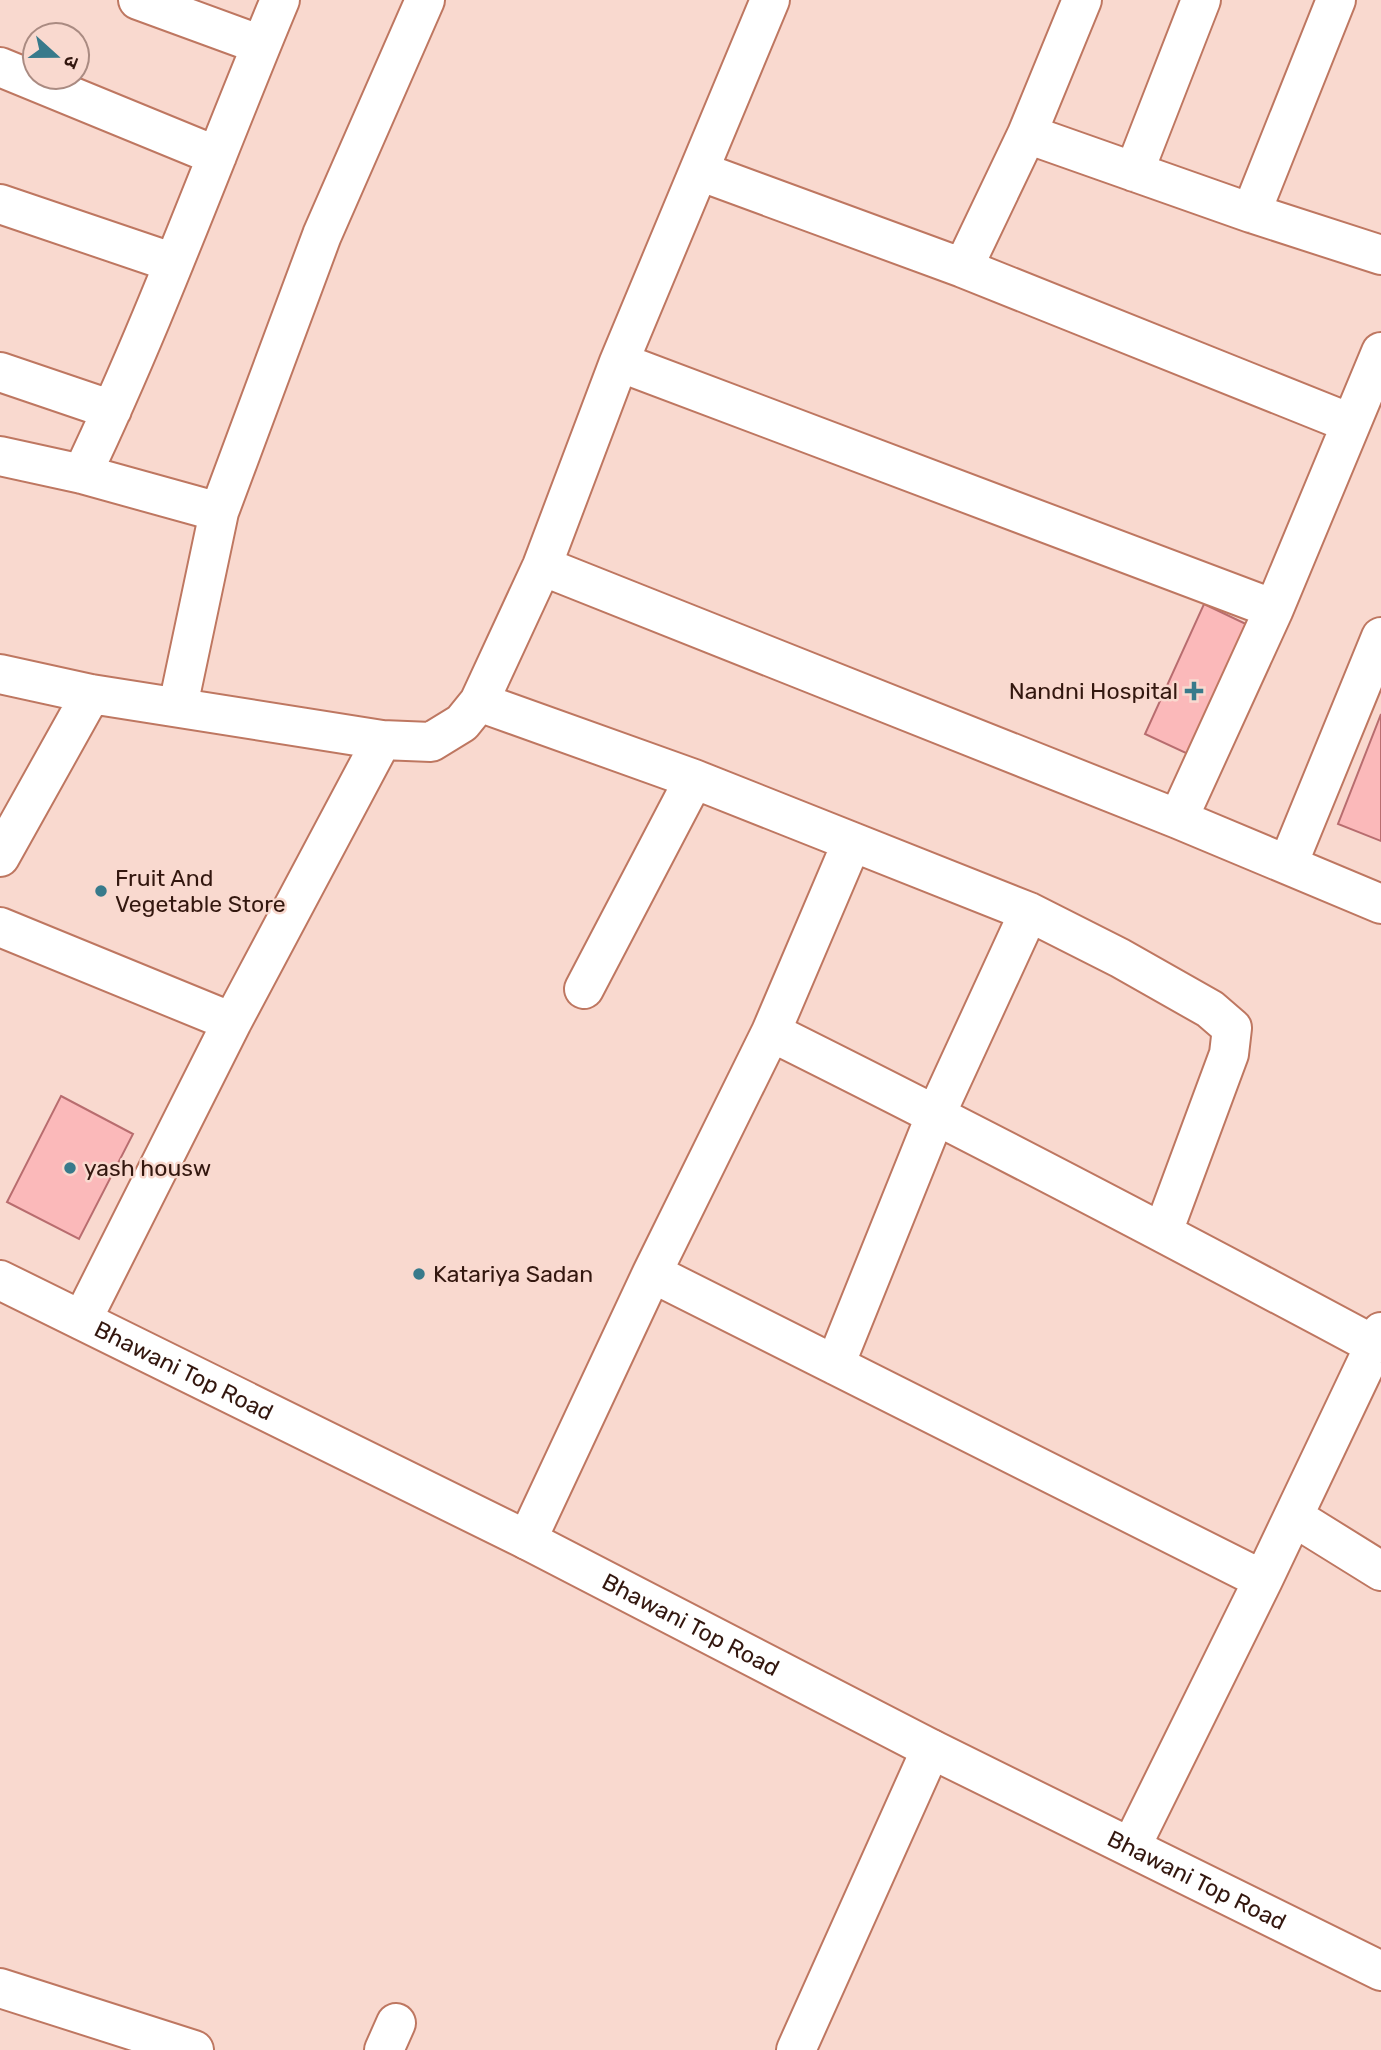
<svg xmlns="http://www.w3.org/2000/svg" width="1381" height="2050" font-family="Rubik,'Noto Sans Devanagari',sans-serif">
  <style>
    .building { fill: #fbb9ba; stroke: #b86d6f; stroke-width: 2 }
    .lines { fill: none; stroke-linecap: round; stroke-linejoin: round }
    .minor-casing { stroke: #be7761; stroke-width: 42 }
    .tertiary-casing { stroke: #be7761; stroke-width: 42 }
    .minor { stroke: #fff; stroke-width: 38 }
    .tertiary { stroke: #fff; stroke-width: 38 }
    .poi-dot { fill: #387a8b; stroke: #f9d9cf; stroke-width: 2.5 }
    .labels { text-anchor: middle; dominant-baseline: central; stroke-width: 5; stroke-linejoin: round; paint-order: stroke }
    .poi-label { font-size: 23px; fill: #33170f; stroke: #f9d9cf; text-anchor: start }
    .street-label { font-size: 23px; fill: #33170f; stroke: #f9d9cf }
  </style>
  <rect width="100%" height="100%" fill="#f9d9cf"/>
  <path class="building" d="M1204,604L1248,625L1188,754L1145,734Z
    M1381,714V841L1338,824Z
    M61,1096L133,1134L79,1239L7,1202Z"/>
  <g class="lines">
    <defs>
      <path id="minor" d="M138,0L261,45
        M0,67L217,156
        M1027,134L1251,213L1381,255
        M699,171L963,268L1350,423
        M1134,172L1201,0
        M0,204L174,263
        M1251,213L1336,0
        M963,268L1027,134L1082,0
        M619,362L1274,609
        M0,372L112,410
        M0,456L82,474L219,512
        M82,474C156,319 214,158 280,0
        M542,566L1178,819L1381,904
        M0,674L91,694L382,740L431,742L462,723L479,702L542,566L619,362L770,0
        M479,702L694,779L1029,912L1120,958L1210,1009L1232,1028L1229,1054L1163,1232
        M178,706L219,512L322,235L425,0
        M1178,819L1274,609L1381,352
        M0,857L91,694
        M1288,864L1381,637
        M0,927L232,1022
        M584,989L694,779
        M771,1032C974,1133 1174,1238 1374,1345
        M652,1273L1263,1580
        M82,1320L232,1022L382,740
        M835,1365L936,1114L1029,912
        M1294,1517L1381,1571
        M527,1540L652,1273L771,1032L852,842
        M1131,1847L1263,1580L1381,1332
        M0,1988L194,2050
        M384,2050L396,2023
        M796,2050L931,1749"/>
      <g id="tertiary">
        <path id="s1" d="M0,1280L527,1540L931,1749L1381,1971"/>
      </g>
    </defs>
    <use href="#minor" class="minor-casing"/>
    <use href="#tertiary" class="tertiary-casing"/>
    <use href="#minor" class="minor"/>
    <use href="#tertiary" class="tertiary"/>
  </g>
  <g class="poi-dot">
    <path d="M1190.5 680.5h7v7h7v7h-7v7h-7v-7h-7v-7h7z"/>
    <circle cx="101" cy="891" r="7"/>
    <circle cx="70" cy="1168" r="7"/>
    <circle cx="419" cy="1274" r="7"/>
  </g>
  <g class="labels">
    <g class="poi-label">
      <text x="1178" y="691" text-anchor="end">Nandni Hospital</text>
      <text x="115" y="878">Fruit And<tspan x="115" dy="26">Vegetable Store</tspan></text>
      <text x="84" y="1168">yash housw</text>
      <text x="433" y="1274">Katariya Sadan</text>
    </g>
    <g class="street-label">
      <text stroke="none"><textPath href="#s1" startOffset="205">Bhawani Top Road</textPath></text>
      <text stroke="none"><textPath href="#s1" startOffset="772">Bhawani Top Road</textPath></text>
      <text stroke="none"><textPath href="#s1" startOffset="1339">Bhawani Top Road</textPath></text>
    </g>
  </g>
  <g transform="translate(56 56) rotate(111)"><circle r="33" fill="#f9d9cf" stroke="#aa8b82" stroke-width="2"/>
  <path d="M0-5L12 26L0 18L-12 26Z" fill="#387a8b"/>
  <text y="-10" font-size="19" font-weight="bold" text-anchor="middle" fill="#33170f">उ</text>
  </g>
</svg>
